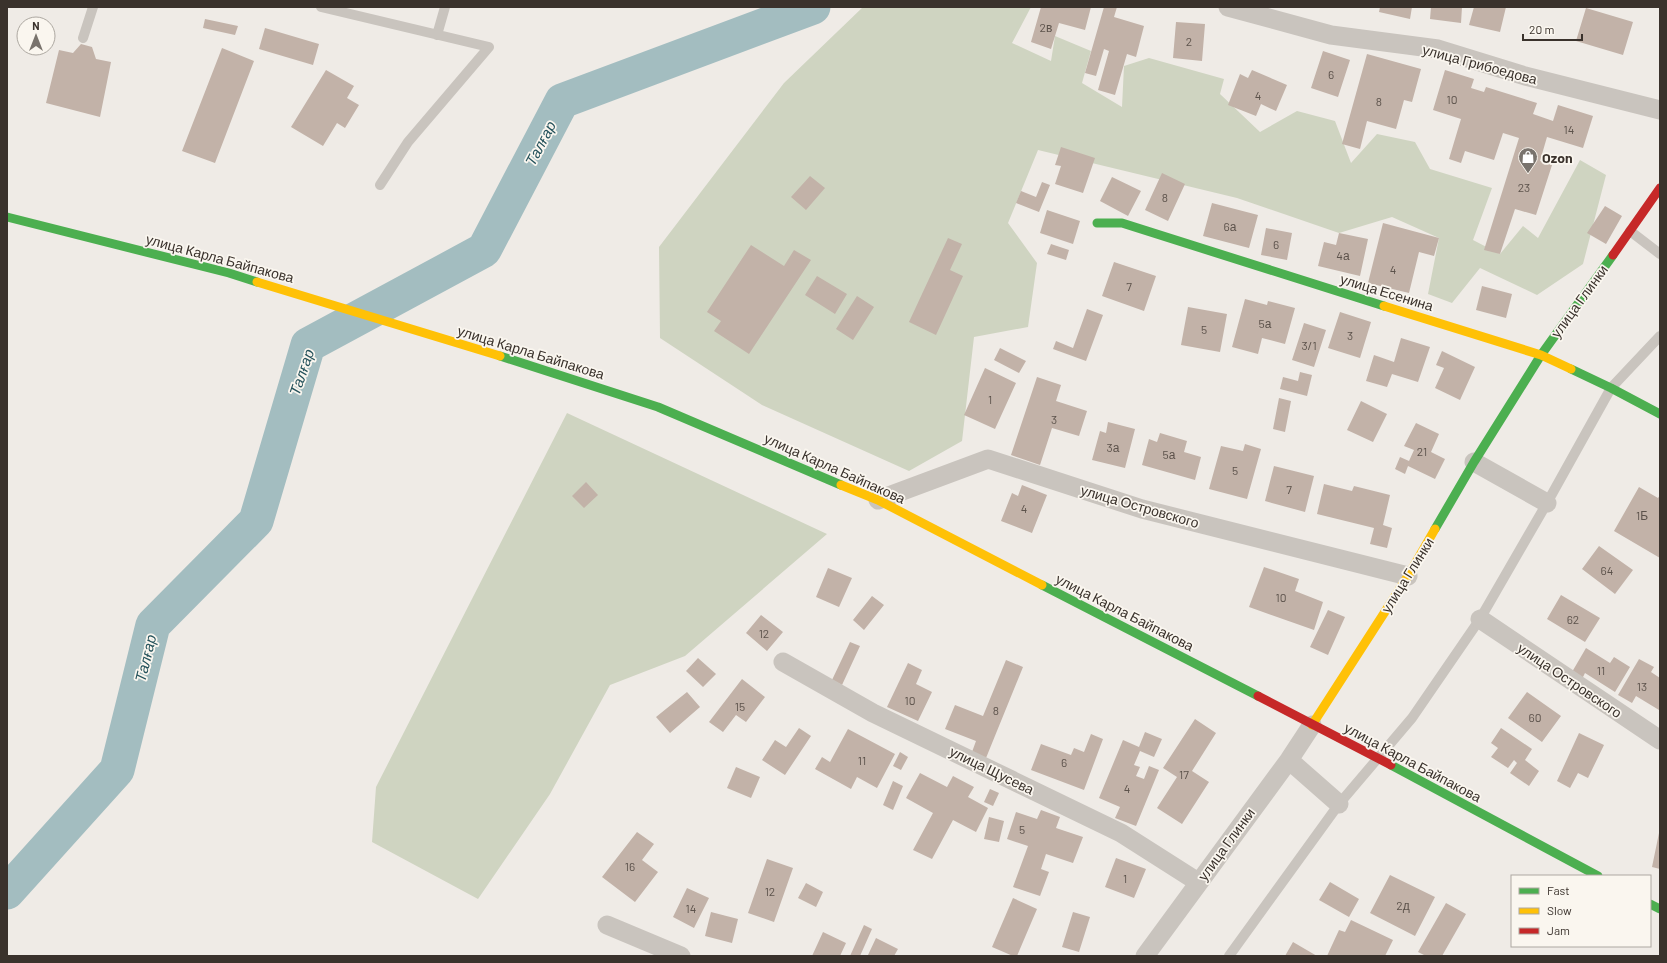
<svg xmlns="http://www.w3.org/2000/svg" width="1667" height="963" font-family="Barlow,sans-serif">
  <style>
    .green { fill: #cfd4c1 }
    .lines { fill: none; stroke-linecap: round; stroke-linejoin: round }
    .river { stroke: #a3bdc0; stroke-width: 35 }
    .building { fill: #c2b2a8 }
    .lane { stroke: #c9c4be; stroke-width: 10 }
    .street { stroke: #c9c4be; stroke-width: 19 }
    .fast { stroke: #4caf50; stroke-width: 9 }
    .slow { stroke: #ffc107; stroke-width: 9 }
    .jam { stroke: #c62828; stroke-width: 9 }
    .labels { text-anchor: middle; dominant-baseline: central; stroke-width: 3.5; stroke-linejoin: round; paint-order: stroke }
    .number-label { font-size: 12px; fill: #5c524b }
    .street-label { font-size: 14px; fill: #3a322c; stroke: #faf6ef }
    .poi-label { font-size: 14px; font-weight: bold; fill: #3a322c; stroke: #faf6ef; text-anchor: start }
    .water-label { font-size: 15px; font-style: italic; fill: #23515a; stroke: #faf6ef }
  </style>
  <rect width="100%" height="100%" fill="#efebe6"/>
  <path class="green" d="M863,7H1031L1012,43L1051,61L1055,36L1091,51L1082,83L1122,107L1124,66L1149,58L1224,79L1220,94L1260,132L1297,111L1335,121L1351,163L1377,134L1415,142L1430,169L1492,188L1473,240L1500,254L1523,226L1538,238L1580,160L1606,175L1583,264L1537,295L1480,268L1452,303L1428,294L1439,238L1392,217L1339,233L1237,198L1038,150L1008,223L1037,263L1028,327L974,337L962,441L909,471L762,405L660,338L659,247L784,83Z
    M567,413L827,534L685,656L610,685L550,794L478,899L372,842L376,787Z"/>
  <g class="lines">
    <path class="river" d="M7,892L117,770L153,625L256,521L308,345L484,250L562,101L813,7"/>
  </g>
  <path class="building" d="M1041,7H1091L1085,30L1059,23L1051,49L1031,42Z
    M1104,7H1117L1114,17L1144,26L1136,57L1127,54L1115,95L1098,90L1109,51L1104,49L1096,76L1085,73Z
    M1380,7H1412L1410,19L1379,12Z
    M1431,7H1462L1461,23L1430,19Z
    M1474,7H1506L1500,32L1469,25Z
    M1586,8L1633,22L1623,55L1576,41Z
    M205,19L238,26L235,35L203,28Z
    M1176,22L1205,24L1202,61L1173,58Z
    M265,28L319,44L313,65L259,49Z
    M81,44L92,47L96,59L111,62L100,117L46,103L59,50L73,53Z
    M222,48L254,61L215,163L182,151Z
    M1323,51L1350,60L1338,97L1311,88Z
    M1367,54L1421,69L1412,102L1404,100L1396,129L1367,121L1360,149L1342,144Z
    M326,70L354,86L347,98L359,105L345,128L337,123L323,146L291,127Z
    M1252,70L1287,85L1276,111L1261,104L1256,116L1228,105L1240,74L1248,78Z
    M1445,70L1474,79L1471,88L1484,92L1486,87L1537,103L1533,114L1553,121L1558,105L1593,116L1583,148L1547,137L1540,161L1552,165L1536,215L1515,209L1500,254L1484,250L1519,138L1503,133L1494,160L1465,151L1461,163L1449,159L1461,119L1433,110Z
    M1061,147L1095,158L1083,193L1055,184L1061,166L1055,165Z
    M1162,173L1185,184L1168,221L1145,210Z
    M810,176L825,188L806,210L791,197Z
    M1112,177L1141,191L1128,216L1100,201Z
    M1042,182L1050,185L1039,212L1016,203L1021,191L1036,197Z
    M1212,203L1258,215L1249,248L1203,236Z
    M1605,206L1622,216L1606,244L1587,233Z
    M1047,210L1080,221L1073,244L1040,233Z
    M1383,223L1439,238L1434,256L1419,252L1409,293L1368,283Z
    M1266,228L1292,233L1287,260L1261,255Z
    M1339,233L1368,239L1360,276L1318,266L1324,242L1336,245Z
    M948,238L962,244L950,270L963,276L936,335L909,322Z
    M1051,244L1069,250L1066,260L1047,254Z
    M751,245L784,266L794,250L811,260L749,354L714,331L721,321L707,312Z
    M1114,262L1156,276L1144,311L1102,296Z
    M817,276L847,294L835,314L805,295Z
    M1482,286L1512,294L1506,318L1476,310Z
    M857,296L874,307L853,340L836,329Z
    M1245,299L1267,305L1268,301L1295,308L1285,344L1262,338L1258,354L1232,347Z
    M1188,307L1227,314L1220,352L1181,345Z
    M1087,309L1103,315L1086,361L1053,349L1056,341L1073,348Z
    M1340,312L1371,322L1360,358L1328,348Z
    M1304,323L1326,330L1314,367L1292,360Z
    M1401,338L1430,347L1418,382L1392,374L1387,387L1366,381L1374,355L1394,362Z
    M1000,348L1026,361L1019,373L994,360Z
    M1442,351L1475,367L1460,400L1435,388L1444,368L1436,365Z
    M985,368L1016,383L995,429L964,415Z
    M1300,372L1312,375L1307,396L1280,389L1283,377L1298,381Z
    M1037,377L1061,385L1056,401L1087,411L1079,436L1052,428L1040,465L1011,455Z
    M1279,398L1291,401L1285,432L1273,429Z
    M1361,401L1387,414L1373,442L1347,430Z
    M1108,422L1135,429L1125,468L1092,460L1100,431L1106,433Z
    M1416,423L1439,434L1431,452L1445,459L1435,479L1408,466L1405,474L1395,469L1400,457L1409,461L1414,450L1404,446Z
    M1160,433L1187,441L1184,452L1201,457L1195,480L1142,465L1149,439L1157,442Z
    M1245,444L1261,449L1247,499L1209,489L1221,446L1243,451Z
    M1274,466L1314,476L1305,512L1265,501Z
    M586,482L598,495L584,508L572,496Z
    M1324,484L1352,491L1354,486L1390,495L1383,525L1392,528L1387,548L1370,544L1374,528L1317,514Z
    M1022,485L1047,495L1032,533L1001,521L1012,493L1018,496Z
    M1639,487L1658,498L1660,495V558L1614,531Z
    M1599,546L1633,570L1615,594L1582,569Z
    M1264,567L1299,579L1295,591L1323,602L1314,630L1249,607Z
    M828,568L852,578L839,607L816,597Z
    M1561,595L1600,618L1585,642L1547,619Z
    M872,596L884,605L864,630L853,620Z
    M1328,610L1345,617L1328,655L1310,647Z
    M761,615L783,632L767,651L746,633Z
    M850,642L860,646L842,685L832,680Z
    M1586,648L1610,663L1614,657L1630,667L1615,692L1585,673L1582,679L1572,672Z
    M698,658L716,674L703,687L686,671Z
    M1639,659L1654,667L1651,672L1660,678L1659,710L1636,696L1632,703L1618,695Z
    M1006,660L1023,667L986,758L972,752L976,741L945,729L955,705L983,716Z
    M908,663L922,670L916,684L932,692L918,721L887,707Z
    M742,679L765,697L746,722L736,715L723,732L709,722Z
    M687,692L700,707L670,733L656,717Z
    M1527,692L1561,716L1542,742L1508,718Z
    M1195,719L1216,733L1192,771L1209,782L1182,824L1157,808L1177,777L1163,768Z
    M799,728L811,736L785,775L762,760L775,740L786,747Z
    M1501,728L1532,749L1525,760L1539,771L1529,786L1510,773L1517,763L1514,760L1508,768L1491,757L1498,748L1491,743Z
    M848,729L895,754L877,788L857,777L851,789L815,769L822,757L830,762Z
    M1145,732L1162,739L1154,757L1140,751L1134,765L1140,767L1136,776L1144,779L1149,766L1159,770L1136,826L1115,818L1120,807L1099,798L1123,740L1139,747Z
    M1579,733L1604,745L1588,778L1578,773L1570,788L1557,781Z
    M1091,734L1103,739L1084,790L1031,770L1041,744L1071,755L1074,748L1084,752Z
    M900,752L908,757L901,770L893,766Z
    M736,767L760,777L751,798L727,788Z
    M920,773L947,787L953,776L974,787L968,797L988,808L976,832L953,820L932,859L913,850L933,813L906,798Z
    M893,781L903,786L893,810L883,805Z
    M990,789L999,793L993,806L984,802Z
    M1041,810L1060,817L1056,828L1083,837L1073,863L1046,854L1041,869L1049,872L1040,896L1013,887L1028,846L1007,839L1016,812L1037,819Z
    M989,817L1004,821L999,842L984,839Z
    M637,832L654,844L642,860L658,872L635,902L602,877Z
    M1659,833H1660V869L1652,867Z
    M1116,858L1146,869L1134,898L1105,887Z
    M767,859L793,868L774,922L748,913Z
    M1390,875L1435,897L1415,936L1370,913Z
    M1330,882L1359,899L1349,917L1319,900Z
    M806,883L823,892L816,907L798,898Z
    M687,888L709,898L694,928L673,917Z
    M1013,898L1037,909L1017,956H1013L992,947Z
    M1446,903L1466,914L1442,956H1426L1418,952Z
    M711,912L738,919L732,943L705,936Z
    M1073,912L1090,917L1079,952L1062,947Z
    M1351,920L1393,940L1385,956H1327L1339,930L1345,932Z
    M864,925L872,929L860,956H850Z
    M823,932L846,943L840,956H812Z
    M876,938L898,949L894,956L868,955Z
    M1293,942L1317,956H1285Z"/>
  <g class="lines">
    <path class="lane" d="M321,7L489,47L408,142L380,185
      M437,35L445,7
      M83,38L93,7
      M1630,231L1660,254
      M1229,956L1339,804L1412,718L1480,619L1547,503L1611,388L1660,336"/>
    <path class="street" d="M1228,7L1331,35L1438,49L1525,76L1660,110
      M1474,462L1547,503
      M878,500L988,459L1142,509L1408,576
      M1480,619L1660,740
      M783,662L873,713L1121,833L1198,882
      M1289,760L1339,804
      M607,925L681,956
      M1145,956L1289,760L1312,725"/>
    <path class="fast" d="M7,217L229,273L257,282
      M1097,223H1122L1384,306
      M500,356L658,407L841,485
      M1571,369L1611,388L1660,414
      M1435,529L1474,462L1541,355L1613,255
      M1042,585L1258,696
      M1391,765L1598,876
      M1650,904L1660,909"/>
    <path class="slow" d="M257,282L500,356
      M1384,306L1541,355L1571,369
      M841,485L878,500L1042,585
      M1312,725L1408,576L1435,529"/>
    <path class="jam" d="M1613,255L1660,188
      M1258,696L1391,765"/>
  </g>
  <defs>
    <symbol id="shop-pin" viewBox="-11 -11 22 30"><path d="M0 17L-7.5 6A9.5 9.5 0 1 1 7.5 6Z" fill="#79736d" stroke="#faf6ef"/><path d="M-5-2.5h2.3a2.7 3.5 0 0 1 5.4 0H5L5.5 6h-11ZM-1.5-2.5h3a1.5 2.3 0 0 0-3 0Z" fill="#fff"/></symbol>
  </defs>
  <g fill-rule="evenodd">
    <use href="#shop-pin" x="1517" y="146" width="22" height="30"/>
  </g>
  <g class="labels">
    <g class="number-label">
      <text x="1046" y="27">2в</text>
      <text x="1189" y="41">2</text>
      <text x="1331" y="74">6</text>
      <text x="1258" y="95">4</text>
      <text x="1452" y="99">10</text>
      <text x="1379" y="101">8</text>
      <text x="1569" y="129">14</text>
      <text x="1524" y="187">23</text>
      <text x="1165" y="197">8</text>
      <text x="1230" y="226">6а</text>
      <text x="1276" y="244">6</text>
      <text x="1343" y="255">4а</text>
      <text x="1393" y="269">4</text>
      <text x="1129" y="286">7</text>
      <text x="1265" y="323">5а</text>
      <text x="1204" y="329">5</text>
      <text x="1350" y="335">3</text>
      <text x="1309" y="345">3/1</text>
      <text x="990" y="399">1</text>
      <text x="1054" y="419">3</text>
      <text x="1113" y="447">3а</text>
      <text x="1422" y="451">21</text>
      <text x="1169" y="454">5а</text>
      <text x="1235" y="470">5</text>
      <text x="1289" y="489">7</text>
      <text x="1024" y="508">4</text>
      <text x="1642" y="515">1Б</text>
      <text x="1607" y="570">64</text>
      <text x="1281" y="597">10</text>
      <text x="1573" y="619">62</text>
      <text x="764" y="633">12</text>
      <text x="1601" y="670">11</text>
      <text x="1642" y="686">13</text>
      <text x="910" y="700">10</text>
      <text x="740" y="706">15</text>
      <text x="996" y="710">8</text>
      <text x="1535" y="717">60</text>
      <text x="862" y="760">11</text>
      <text x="1064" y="762">6</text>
      <text x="1184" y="774">17</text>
      <text x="1127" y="788">4</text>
      <text x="1022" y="829">5</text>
      <text x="630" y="866">16</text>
      <text x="1125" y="878">1</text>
      <text x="770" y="891">12</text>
      <text x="1403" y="905">2д</text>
      <text x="691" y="908">14</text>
    </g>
    <g class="street-label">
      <text transform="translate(1480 64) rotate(15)">улица Грибоедова</text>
      <text transform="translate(220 258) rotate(15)">улица Карла Байпакова</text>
      <text transform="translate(1387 292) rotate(17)">улица Есенина</text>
      <text transform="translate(1579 301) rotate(-54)">улица Глинки</text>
      <text transform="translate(531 352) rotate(17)">улица Карла Байпакова</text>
      <text transform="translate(835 468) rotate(24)">улица Карла Байпакова</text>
      <text transform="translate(1140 506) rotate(16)">улица Островского</text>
      <text transform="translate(1407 575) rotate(-58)">улица Глинки</text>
      <text transform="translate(1125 612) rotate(27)">улица Карла Байпакова</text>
      <text transform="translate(1570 680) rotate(34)">улица Островского</text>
      <text transform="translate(1413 762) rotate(28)">улица Карла Байпакова</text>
      <text transform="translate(992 770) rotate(26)">улица Щусева</text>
      <text transform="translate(1226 844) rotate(-54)">улица Глинки</text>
    </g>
    <g class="poi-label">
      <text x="1542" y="157">Ozon</text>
    </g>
    <g class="water-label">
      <text transform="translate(540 143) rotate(-62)">Талғар</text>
      <text transform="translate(301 372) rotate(-71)">Талғар</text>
      <text transform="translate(145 658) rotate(-76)">Талғар</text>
    </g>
  </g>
  <rect width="1667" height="963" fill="none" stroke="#3a322c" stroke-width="16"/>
  <rect x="1511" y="875" width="140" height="72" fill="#faf6ef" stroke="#ada8a1"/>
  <rect x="1519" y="888" width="20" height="6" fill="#4caf50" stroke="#ada8a1"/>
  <text x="1547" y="895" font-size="12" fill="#3a322c">Fast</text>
  <rect x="1519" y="908" width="20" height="6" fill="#ffc107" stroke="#ada8a1"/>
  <text x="1547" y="915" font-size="12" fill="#3a322c">Slow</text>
  <rect x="1519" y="928" width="20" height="6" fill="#c62828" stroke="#ada8a1"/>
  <text x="1547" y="935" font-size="12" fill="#3a322c">Jam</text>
  <g transform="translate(36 36)"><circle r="19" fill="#faf6ef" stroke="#ada8a1"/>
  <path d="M0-3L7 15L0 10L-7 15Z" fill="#79736d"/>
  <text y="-6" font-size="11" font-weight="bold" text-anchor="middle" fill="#3a322c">N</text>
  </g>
  <path d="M1523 34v6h59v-6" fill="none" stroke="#3a322c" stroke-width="2"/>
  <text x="1529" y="34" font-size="12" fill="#3a322c" stroke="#faf6ef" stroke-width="3" paint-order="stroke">20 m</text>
</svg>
